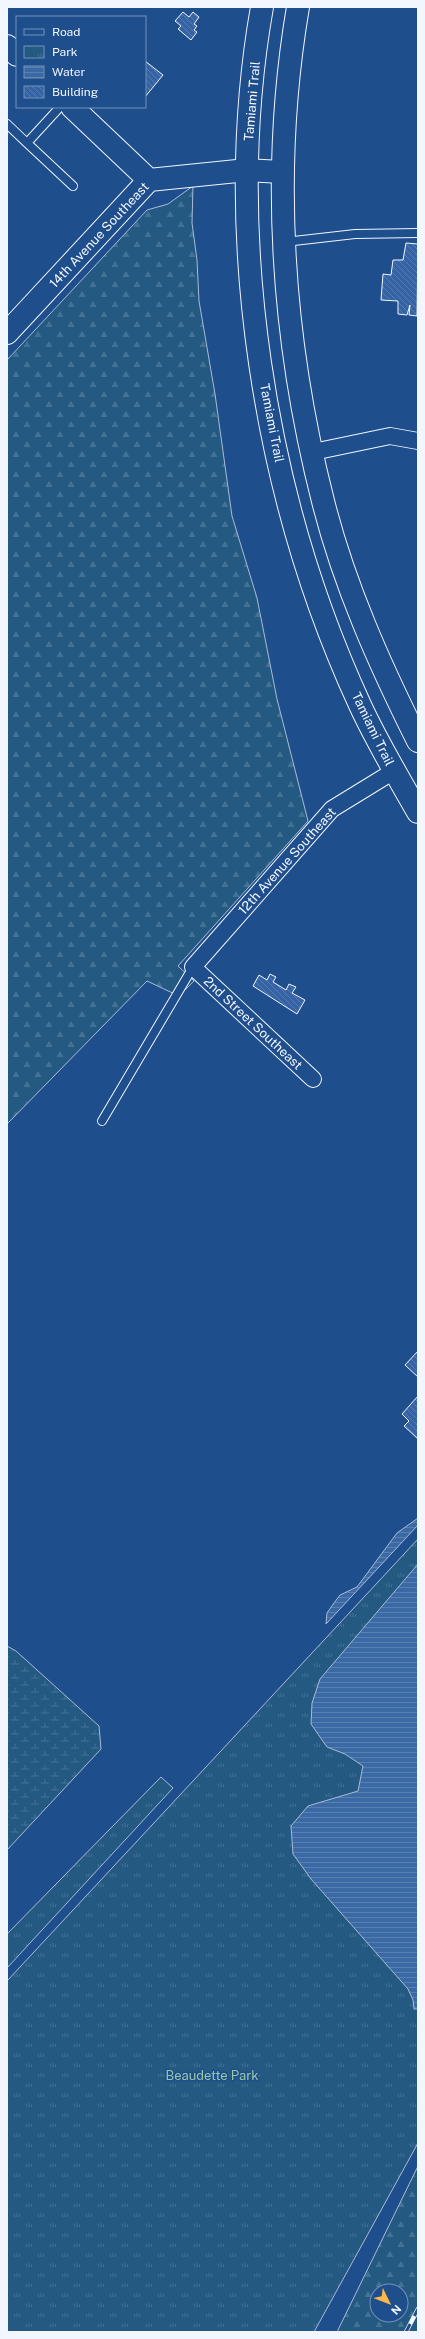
<svg xmlns="http://www.w3.org/2000/svg" width="425" height="2339" font-family="'Public Sans',sans-serif">
  <style>
    .forest { fill: url(#forest-firs); stroke: #a8bbd7; fill-rule: evenodd }
    .wetland { fill: url(#wetland-marsh); stroke: #a8bbd7 }
    .park { fill: url(#park-tufts); stroke: #a8bbd7 }
    .water { fill: url(#water-rules); stroke: #a8bbd7 }
    .building { fill: url(#building-back-hatch); stroke: #f2f6ff }
    .lines { fill: none; stroke-linecap: round; stroke-linejoin: round }
    .lane-casing { stroke: #f2f6ff; stroke-width: 10 }
    .street-casing { stroke: #f2f6ff; stroke-width: 18 }
    .secondary-casing { stroke: #f2f6ff; stroke-width: 24 }
    .primary-casing { stroke: #f2f6ff; stroke-width: 24 }
    .lane { stroke: #1f4e8c; stroke-width: 8 }
    .street { stroke: #1f4e8c; stroke-width: 16 }
    .secondary { stroke: #1f4e8c; stroke-width: 22 }
    .primary { stroke: #1f4e8c; stroke-width: 22 }
    .rail-casing { stroke: #f2f6ff; stroke-width: 4.5 }
    .rail { stroke: #1f4e8c; stroke-width: 3; stroke-dasharray: 9; stroke-linecap: butt }
    .labels { text-anchor: middle; dominant-baseline: central; stroke-width: 3; stroke-linejoin: round; paint-order: stroke }
    .street-label { font-size: 13px; fill: #f2f6ff; stroke: #1f4e8c }
    .park-label { font-size: 13px; fill: #97c8a6; stroke: #1f4e8c }
  </style>
  <defs>
    <pattern id="forest-firs" width="22" height="20" patternUnits="userSpaceOnUse"><rect width="22" height="20" fill="#245a82"/><path d="M5 1l3.5 6h-7zM16 11l3.5 6h-7z" fill="#447295"/></pattern>
    <pattern id="wetland-marsh" width="20" height="14" patternUnits="userSpaceOnUse"><rect width="20" height="14" fill="#245a82"/><path d="M1 5h8M5 5V1M11 12h8M15 12V8" fill="none" stroke="#447295"/></pattern>
    <pattern id="park-tufts" width="24" height="20" patternUnits="userSpaceOnUse"><rect width="24" height="20" fill="#245a82"/><path d="M3 7l-1-3M5 7V3M7 7l1-3M15 17l-1-3M17 17v-4M19 17l1-3" fill="none" stroke="#447295"/></pattern>
    <pattern id="water-rules" width="6" height="5" patternUnits="userSpaceOnUse"><rect width="6" height="5" fill="#3b69a3"/><path d="M0 2.5h6" fill="none" stroke="#587fb1"/></pattern>
    <pattern id="building-back-hatch" width="6" height="6" patternUnits="userSpaceOnUse"><rect width="6" height="6" fill="#3563a3"/><path d="M-1 5l2 2M0 0l6 6M5-1l2 2" fill="none" stroke="#537ab1"/></pattern>
  </defs>
  <rect width="100%" height="100%" fill="#1f4e8c"/>
  <path class="forest" d="M193,186L192,223L197,260L199,301L215,394L232,516L257,598L277,699L308,821L178,966L194,981L179,996L147,981L7,1124V360L147,210L168,204Z
    M418,2166V2332H337ZM377,2291H401V2315H377Z"/>
  <path class="wetland" d="M7,1646L16,1651L99,1726L101,1749L7,1850Z"/>
  <path class="park" d="M418,1539V2143L314,2332H7V1981Z
    M161,1777L173,1788L7,1968V1934Z"/>
  <path class="water" d="M418,1518V1525L326,1624L327,1613L334,1603L340,1595L357,1587L397,1533Z
    M418,1564V2009H414L413,2000L408,1989L311,1879L293,1854L291,1826L308,1806L358,1791L363,1766L345,1754L327,1747L311,1724L312,1703L320,1679Z"/>
  <path class="building" d="M183,12L189,17L193,12L199,17L194,24L197,26L194,30L197,32L191,40L178,29L181,26L175,21Z
    M145,61L163,75L145,97Z
    M406,243L418,244L417,316L409,315L410,305L407,315L398,314V301L381,300L383,274L391,275L393,260H403Z
    M270,974L276,977L273,982L286,990L289,984L296,987L292,993L305,1000L297,1014L253,986L259,975L267,980Z
    M418,1351V1377L405,1365Z
    M418,1396V1439L404,1426L409,1421L402,1414Z"/>
  <g class="lines">
    <defs>
      <path id="lane" d="M60,107L27,143L73,186
        M7,124L27,143
        M285,242L355,234L418,233
        M102,1121L193,967"/>
      <path id="street" d="M313,452L390,436L418,441
        M313,1079L193,967L332,809L394,771"/>
      <path id="secondary" d="M7,46L17,55
        M72,107L149,180
        M7,333L149,180L247,170L282,172"/>
      <path id="primary" d="M262,7C222,233 264,497 360,705C377,742 398,777 418,812
        M298,7C270,171 282,340 323,501C344,585 380,665 418,741"/>
    </defs>
    <use href="#lane" class="lane-casing"/>
    <use href="#street" class="street-casing"/>
    <use href="#secondary" class="secondary-casing"/>
    <use href="#primary" class="primary-casing"/>
    <use href="#lane" class="lane"/>
    <use href="#street" class="street"/>
    <use href="#secondary" class="secondary"/>
    <use href="#primary" class="primary"/>
    <defs>
      <path id="rail" d="M406,2332L418,2309"/>
    </defs>
    <use href="#rail" class="rail-casing"/>
    <use href="#rail" class="rail"/>
  </g>
  <g class="labels">
    <g class="street-label">
      <text transform="translate(252 101) rotate(-85)">Tamiami Trail</text>
      <text transform="translate(99 235) rotate(-47)">14th Avenue Southeast</text>
      <text transform="translate(272 423) rotate(79)">Tamiami Trail</text>
      <text transform="translate(373 729) rotate(64)">Tamiami Trail</text>
      <text transform="translate(287 861) rotate(-48)">12th Avenue Southeast</text>
      <text transform="translate(253 1023) rotate(43)">2nd Street Southeast</text>
    </g>
    <g class="park-label">
      <text x="212" y="2075">Beaudette Park</text>
    </g>
  </g>
  <rect width="425" height="2339" fill="none" stroke="#f2f6ff" stroke-width="16"/>
  <rect x="16" y="16" width="130" height="92" fill="#1f4e8c" stroke="#7391ba"/>
  <rect x="24" y="29" width="20" height="6" fill="#1f4e8c" stroke="#7391ba"/>
  <text x="52" y="36" font-size="12" fill="#f2f6ff">Road</text>
  <rect x="24" y="46" width="20" height="12" fill="url(#park-tufts)" stroke="#7391ba"/>
  <text x="52" y="56" font-size="12" fill="#f2f6ff">Park</text>
  <rect x="24" y="66" width="20" height="12" fill="url(#water-rules)" stroke="#7391ba"/>
  <text x="52" y="76" font-size="12" fill="#f2f6ff">Water</text>
  <rect x="24" y="86" width="20" height="12" fill="url(#building-back-hatch)" stroke="#7391ba"/>
  <text x="52" y="96" font-size="12" fill="#f2f6ff">Building</text>
  <g transform="translate(389 2303) rotate(133)"><circle r="19" fill="#1f4e8c" stroke="#7391ba"/>
  <path d="M0-3L7 15L0 10L-7 15Z" fill="#ffb74d"/>
  <text y="-6" font-size="11" font-weight="bold" text-anchor="middle" fill="#f2f6ff">N</text>
  </g>
</svg>
